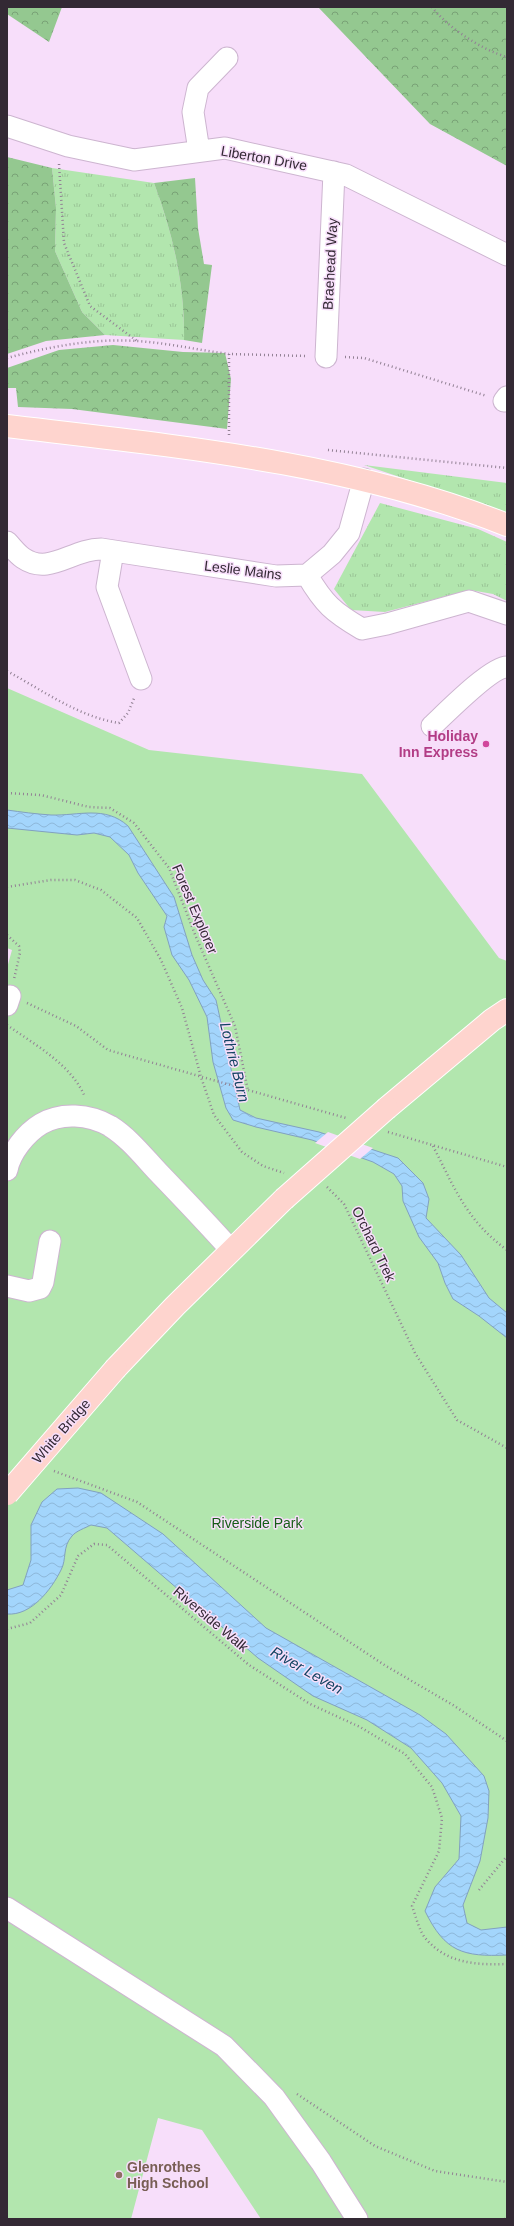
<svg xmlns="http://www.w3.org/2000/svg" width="514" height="2226" font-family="Helvetica,sans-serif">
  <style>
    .grass { fill: url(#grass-tufts) }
    .forest { fill: url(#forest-crowns) }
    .green { fill: #b2e6ae }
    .water { fill: url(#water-waves); stroke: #81a1c0 }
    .pier { fill: #f7defa }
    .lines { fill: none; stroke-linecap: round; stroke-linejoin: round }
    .minor-casing { stroke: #cdb5d0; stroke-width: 23 }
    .major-casing { stroke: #fff; stroke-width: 24 }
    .path { stroke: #928194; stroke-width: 2.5; stroke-dasharray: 1 3; stroke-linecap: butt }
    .minor { stroke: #fff; stroke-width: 21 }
    .major { stroke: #fed4ce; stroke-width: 22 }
    .major-bridge-casing { stroke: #fff; stroke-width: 24; stroke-linecap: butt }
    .major-bridge { stroke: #fed4ce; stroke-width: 22 }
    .hotel-dot { fill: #d1479c; stroke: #f7defa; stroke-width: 1.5 }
    .education-dot { fill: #8d6e63; stroke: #f7defa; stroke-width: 1.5 }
    .labels { text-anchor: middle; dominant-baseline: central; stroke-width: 3; stroke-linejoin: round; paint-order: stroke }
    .street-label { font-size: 14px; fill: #332934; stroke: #f7defa }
    .hotel-label { font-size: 14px; font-weight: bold; fill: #b23c85; stroke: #f7defa; text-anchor: end }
    .park-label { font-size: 14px; fill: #155d16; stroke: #f7defa }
    .education-label { font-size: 14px; font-weight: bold; fill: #785e54; stroke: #f7defa; text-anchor: start }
    .water-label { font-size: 15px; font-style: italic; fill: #134463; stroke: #f7defa }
  </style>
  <defs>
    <pattern id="grass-tufts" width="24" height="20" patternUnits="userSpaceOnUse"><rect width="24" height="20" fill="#b2e6ae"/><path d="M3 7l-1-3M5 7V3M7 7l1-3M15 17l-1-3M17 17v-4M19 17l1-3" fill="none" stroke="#9ac596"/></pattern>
    <pattern id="forest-crowns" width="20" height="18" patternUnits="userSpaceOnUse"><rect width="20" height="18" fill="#94c890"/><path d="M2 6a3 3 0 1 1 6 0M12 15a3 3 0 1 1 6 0" fill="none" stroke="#79a276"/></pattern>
    <pattern id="water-waves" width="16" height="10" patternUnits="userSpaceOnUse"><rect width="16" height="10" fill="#a3d5fc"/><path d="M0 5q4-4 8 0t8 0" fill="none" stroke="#8db7d9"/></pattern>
  </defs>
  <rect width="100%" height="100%" fill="#f7defa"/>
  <path class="grass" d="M52,168L154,183C173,234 185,286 184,340L105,335L82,312L55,251L56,208Z
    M364,465L507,483V517L462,498Z
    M380,503L478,529L507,542V601L493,594L470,590L385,612L351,610L334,589Z"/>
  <path class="forest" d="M7,7H62L49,42L7,14Z
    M318,7H507V166L430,124Z
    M7,157L52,168L56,208L55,251L82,312L105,335L46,341L7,354Z
    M195,178L198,228L204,264L212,265L202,343L184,340C185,286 173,234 154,183Z
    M113,345L183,352L225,353L231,379L227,429L72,409L18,407L16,388H7V368L59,350Z"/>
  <path class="green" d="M7,688L149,750L362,774L499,958L507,961V2219H261L202,2130L158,2118L131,2219H7V968L12,950L7,948Z"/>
  <path class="water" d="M7,810C21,812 36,814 51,815C78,816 105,805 128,826L174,897L192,955L203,980L216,1000L240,1110L256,1118L319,1132L398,1158L423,1183L429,1199L426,1218L461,1255L489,1298L507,1313V1338L479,1316L453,1299L445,1283L438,1263L419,1237L403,1201L402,1186L394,1174L373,1162L312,1140L256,1127L233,1120L226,1108L213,1062L207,1017L189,980L172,955L164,927L167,916L138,873L129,855L110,837L94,833L77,835L7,828Z
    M78,1488L101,1493L163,1534L266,1628L420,1715L446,1734L484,1776L489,1791L488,1818L480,1861L463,1905L467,1923L481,1930L507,1927V1955C463,1957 445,1952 425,1911L435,1887L459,1859L461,1816L442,1783L411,1748L367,1720L313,1696L258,1658L107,1528L91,1525C85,1528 76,1531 72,1536C62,1547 67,1559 61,1570C51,1590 31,1616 7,1614V1590L23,1585L31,1560V1525L42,1502L57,1489Z"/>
  <path class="pier" d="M328,1132L373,1148L360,1159L315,1143Z"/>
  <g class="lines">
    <defs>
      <path id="minor" d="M7,126L68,146L134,160L225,148L346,175L507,255
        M199,151L193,112L198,88L227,58
        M326,357L334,172
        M504,401L507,397
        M7,542C12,547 17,554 23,558C49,576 72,549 101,549L276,576L307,575L332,554L349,533L364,479
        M113,551L107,587L141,679
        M307,575C324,604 333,612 362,629L387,624L469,601L507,614
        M432,726C446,713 491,667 507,667
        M7,1005L10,996
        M7,1170C10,1153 26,1133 41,1124C61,1112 89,1114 110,1126C129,1138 143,1156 158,1172C183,1198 207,1223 231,1250
        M7,1286L29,1291L40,1288L43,1282L50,1241
        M7,1908L224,2046L274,2097L321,2162L357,2219"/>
      <path id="major" d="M7,426C175,446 349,462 507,525
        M387,1108L492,1020L507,1010
        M116,1368L175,1306L284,1199"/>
    </defs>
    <use href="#minor" class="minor-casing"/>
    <use href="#major" class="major-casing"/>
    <path class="path" d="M432,7C447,27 482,50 507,57
      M59,164L64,243L90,306L137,341
      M345,357L364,358L487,396
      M7,358C48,347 94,338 137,341C168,343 198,350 229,354
      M229,435V354L306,356
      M328,450L507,468
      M7,671C42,690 79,717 119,723L128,713L135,696
      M7,793L41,795L89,807L110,808L134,823L169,868L196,937L235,1026L248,1091
      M7,887L51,880H75L101,890L137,918L161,960L182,1008L201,1077L214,1115L242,1152L263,1166L284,1173
      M7,935L19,946L20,953L14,979
      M27,1003L76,1026L108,1050L346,1118
      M7,1025C35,1045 71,1064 85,1097
      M388,1132L507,1167
      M433,1146C455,1189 467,1221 507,1250
      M327,1187L344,1204L415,1353L457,1420L507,1448
      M54,1471L137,1502L386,1666L453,1705L507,1741
      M7,1629L30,1623L61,1595L78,1556L94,1544L107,1545L249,1665L310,1704L360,1727L405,1754L432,1787L442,1818L439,1851L412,1906C416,1916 419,1932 427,1940C448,1964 478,1965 507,1964
      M479,1890L507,1856
      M297,2094L375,2146L435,2171L507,2182
      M505,2219L507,2217"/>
    <use href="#minor" class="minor"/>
    <use href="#major" class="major"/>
    <defs>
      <path id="major-bridge" d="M284,1199L387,1108
        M7,1494L116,1368"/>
    </defs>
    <use href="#major-bridge" class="major-bridge-casing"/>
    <use href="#major-bridge" class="major-bridge"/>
  </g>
  <circle class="hotel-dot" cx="486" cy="744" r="4"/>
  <circle class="education-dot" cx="119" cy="2175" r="4"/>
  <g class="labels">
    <g class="street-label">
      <text transform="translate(264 158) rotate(10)">Liberton Drive</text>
      <text transform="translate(330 264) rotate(-87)">Braehead Way</text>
      <text transform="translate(243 570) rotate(7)">Leslie Mains</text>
      <text transform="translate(195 909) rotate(67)">Forest Explorer</text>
      <text transform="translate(374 1244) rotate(64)">Orchard Trek</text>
      <text transform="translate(61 1431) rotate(-49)">White Bridge</text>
      <text transform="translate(211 1619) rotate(40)">Riverside Walk</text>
    </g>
    <g class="hotel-label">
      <text x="478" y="736">Holiday<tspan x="478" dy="16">Inn Express</tspan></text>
    </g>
    <g class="park-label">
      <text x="257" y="1523">Riverside Park</text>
    </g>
    <g class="education-label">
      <text x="127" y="2167">Glenrothes<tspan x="127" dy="16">High School</tspan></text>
    </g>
    <g class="water-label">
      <text transform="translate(235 1062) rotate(76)">Lothrie Burn</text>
      <text transform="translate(307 1670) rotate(30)">River Leven</text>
    </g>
  </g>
  <rect width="514" height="2226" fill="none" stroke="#332934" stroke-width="16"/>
</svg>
